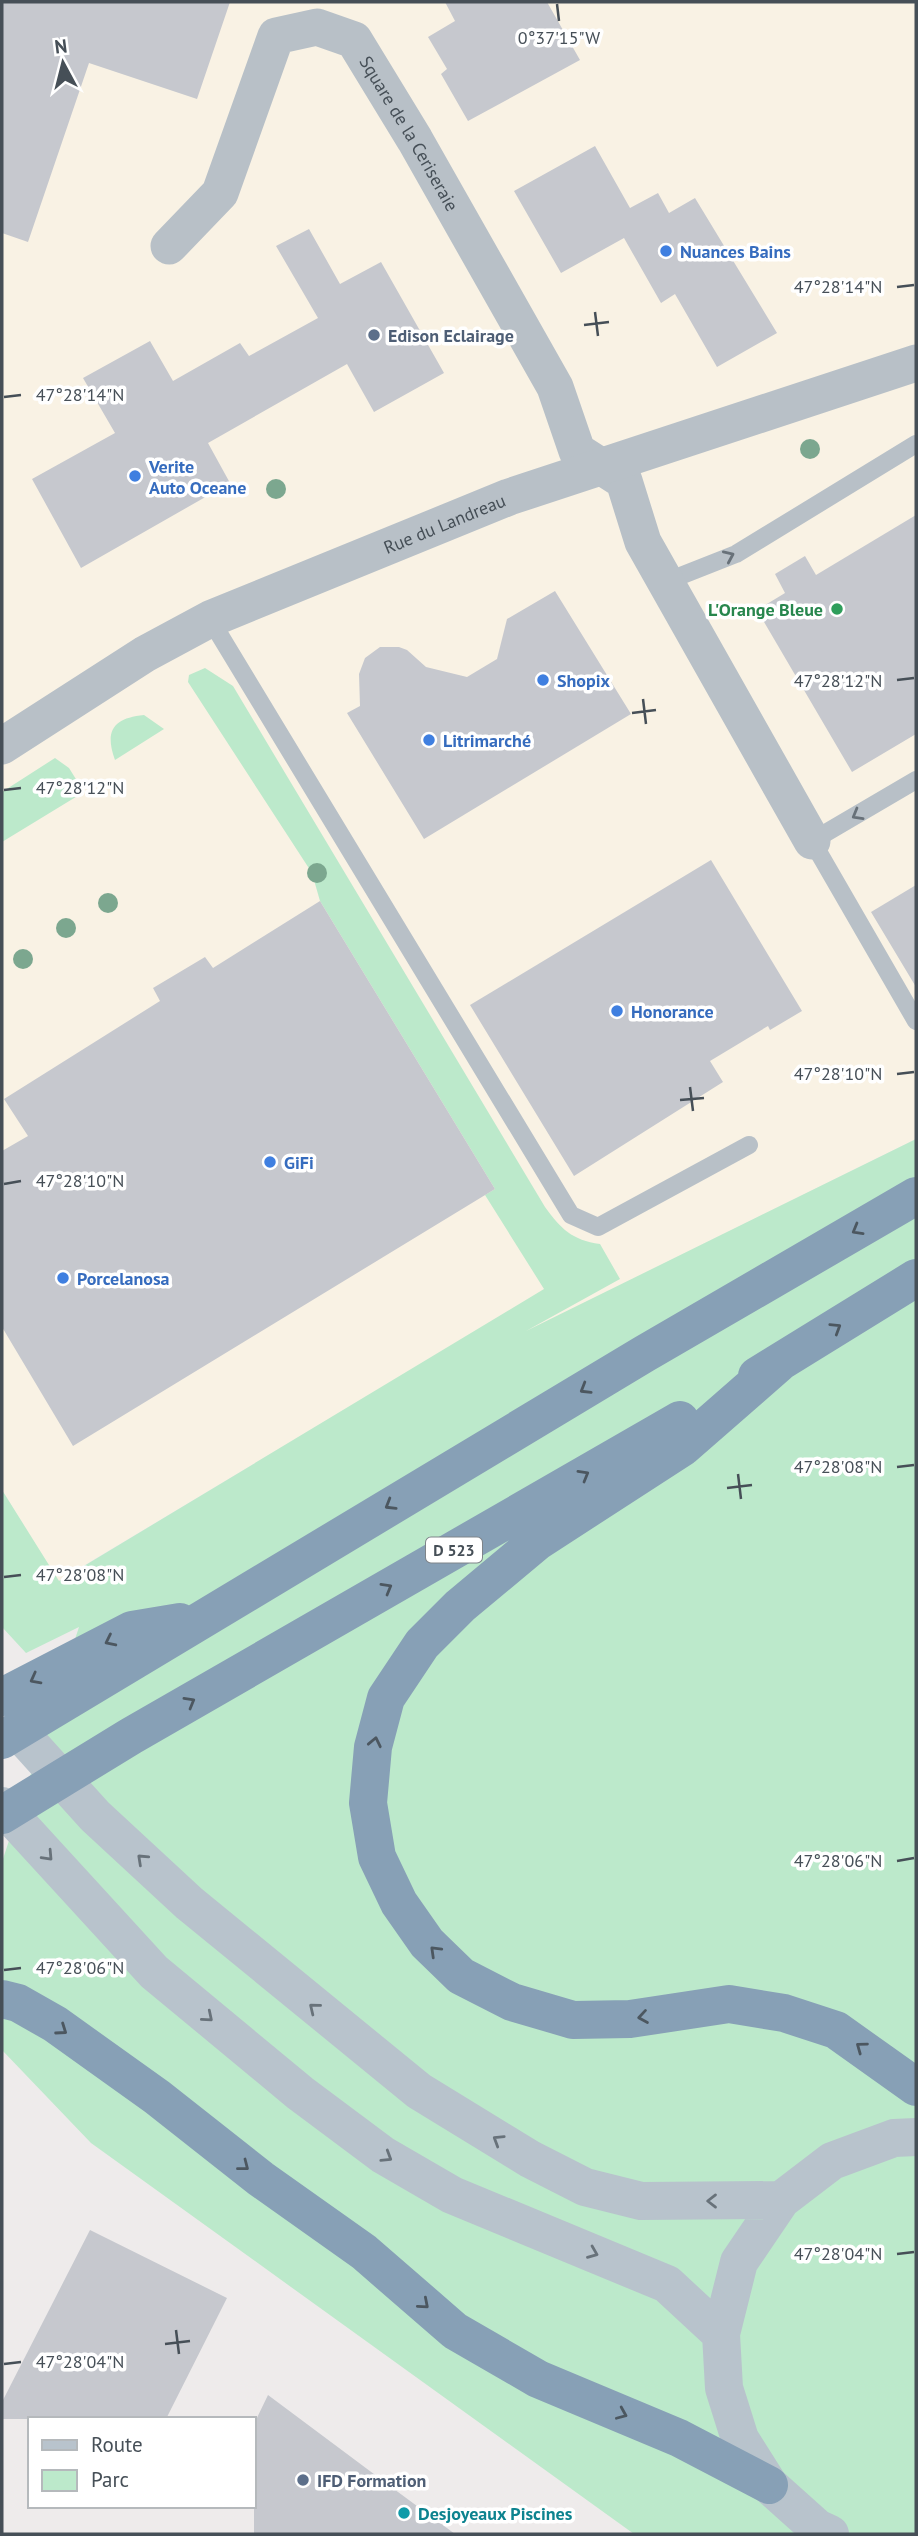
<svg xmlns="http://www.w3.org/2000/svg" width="918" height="2536" font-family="'PT Sans',sans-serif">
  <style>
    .commercial { fill: #f9f2e4 }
    .green { fill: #bce9cb }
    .building { fill: #c6c8ce }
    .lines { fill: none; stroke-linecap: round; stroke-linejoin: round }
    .lane { stroke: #b8c0c7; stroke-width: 18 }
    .street { stroke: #b8c0c7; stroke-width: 37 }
    .secondary { stroke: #b8c3cc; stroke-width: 38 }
    .highway { stroke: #87a0b6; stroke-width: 38 }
    .tree { fill: #7ca78f }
    .oneway { stroke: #687179 }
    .oneway2 { stroke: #4c5760 }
    .oneway3 { stroke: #68727a }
    .ticks { fill: none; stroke: #464f57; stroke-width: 2.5 }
    .shop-dot { fill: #3f7fe0; stroke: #fff; stroke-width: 2.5 }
    .service-dot { fill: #5c6f8a; stroke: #fff; stroke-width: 2.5 }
    .leisure-dot { fill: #2e9e5b; stroke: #fff; stroke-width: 2.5 }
    .culture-dot { fill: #0f9aa8; stroke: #fff; stroke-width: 2.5 }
    .labels { text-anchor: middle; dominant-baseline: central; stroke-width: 7; stroke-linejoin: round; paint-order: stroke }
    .shield { fill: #fff; stroke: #7e8489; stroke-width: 2 }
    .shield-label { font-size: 16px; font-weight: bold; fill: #464f57 }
    .street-label { font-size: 18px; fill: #464f57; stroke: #fff }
    .shop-label { font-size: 18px; font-weight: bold; fill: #366cbe; stroke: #fff; text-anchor: start }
    .service-label { font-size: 18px; font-weight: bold; fill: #4e5e75; stroke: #fff; text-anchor: start }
    .leisure-label { font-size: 18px; font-weight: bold; fill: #27864d; stroke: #fff; text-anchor: end }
    .culture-label { font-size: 18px; font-weight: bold; fill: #0d838f; stroke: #fff; text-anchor: start }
    .ticks-label { font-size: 18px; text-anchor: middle; fill: #464f57; stroke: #fff; stroke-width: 7; stroke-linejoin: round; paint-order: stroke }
  </style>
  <rect width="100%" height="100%" fill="#eeebeb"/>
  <path class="commercial" d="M2,2H916V1139L499,1345L461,1340L58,1581L2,1490Z"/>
  <path class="green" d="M205,668L233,686L545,1207C561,1229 572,1240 600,1244L620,1279L526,1331L916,1139V2534H634L91,2143L2,2050V1862L79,1627L26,1653L2,1627V1490L59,1581L544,1289L485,1195L495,1189L320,901L312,873L188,682L189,675Z
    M144,715L164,729L115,760C104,730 114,718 144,715Z
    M55,758L69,768L84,792L2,842V792Z"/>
  <path class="building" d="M2,2H230L197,99L89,63L28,242L2,233Z
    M445,2H547L580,60L468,121L441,74L447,69L428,37L455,21Z
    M595,146L630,208L658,193L669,213L695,198L777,333L717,367L675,294L661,303L624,238L561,273L514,191Z
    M309,229L340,284L381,262L444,373L374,412L347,364L208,443L230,483L81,568L32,479L115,433L83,378L150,341L173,381L240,343L249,356L318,318L276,246Z
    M916,515V734L852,772L757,610L785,593L775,574L805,556L816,575Z
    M555,591L631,714L424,839L347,713L360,706L359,674L365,658L380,647H399L407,650L426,667L467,677L497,659L507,619Z
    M711,860L802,1011L770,1030L768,1026L710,1061L723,1082L574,1176L470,1005Z
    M916,885V987L871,912Z
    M320,901L495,1189L73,1446L2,1327V1151L28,1136L4,1099L160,1001L153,988L205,957L213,968Z
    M90,2230L227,2298L166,2419H2V2402Z
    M268,2395L398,2492L455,2534H254V2424Z"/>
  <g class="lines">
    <path class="lane" d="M665,582L736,554L916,444
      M210,619L571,1215L598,1227L749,1145
      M916,780L812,841L916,1021"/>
    <g class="street">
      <path id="s1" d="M169,246L220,193L276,36L317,27L354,40L415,140L555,387L577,451L624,481L643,542L812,841"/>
      <path id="s2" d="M2,746L145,654L210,619L509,497L916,363"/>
    </g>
    <path class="secondary" d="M2,1713L95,1816L189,1903L419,2091L530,2159L585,2187L641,2201L781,2200
      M2,1806L154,1972L300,2093L383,2155L452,2195L667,2284L721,2334
      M830,2534L817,2528L769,2485L740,2439L724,2388L721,2334L739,2262L781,2200L832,2161L894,2138L916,2137"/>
    <path class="highway" d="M778,1364L683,1447L538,1541L460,1606L422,1644L386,1698L373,1747L368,1803L377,1857L399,1903L427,1943L461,1976L512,2002L573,2020L630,2019L729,2004L784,2013L836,2030L916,2087
      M757,1376L916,1278
      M2,1697L132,1630L180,1622
      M2,1740L644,1354L916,1196
      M2,1815L131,1736L680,1420
      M2,1999L18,2003L55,2024L157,2097L261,2179L364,2252L455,2331L538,2379L679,2438L769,2485"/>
  </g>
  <g class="tree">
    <circle cx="810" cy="449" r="10"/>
    <circle cx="276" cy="489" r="10"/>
    <circle cx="317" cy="873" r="10"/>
    <circle cx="108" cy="903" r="10"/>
    <circle cx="66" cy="928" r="10"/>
    <circle cx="23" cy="959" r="10"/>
  </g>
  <defs><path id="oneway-chevron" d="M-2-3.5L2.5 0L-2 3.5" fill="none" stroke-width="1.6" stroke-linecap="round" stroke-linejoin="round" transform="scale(1.75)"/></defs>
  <g class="oneway">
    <use href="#oneway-chevron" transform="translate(729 556) rotate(-24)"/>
    <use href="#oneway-chevron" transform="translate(857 815) rotate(150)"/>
  </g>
  <g class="oneway2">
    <use href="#oneway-chevron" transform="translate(857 1230) rotate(150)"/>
    <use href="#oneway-chevron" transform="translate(836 1328) rotate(-32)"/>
    <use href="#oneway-chevron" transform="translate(585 1389) rotate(149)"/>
    <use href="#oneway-chevron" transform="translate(584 1475) rotate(-30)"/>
    <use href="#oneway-chevron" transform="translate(390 1505) rotate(149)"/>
    <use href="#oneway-chevron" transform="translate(387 1588) rotate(-30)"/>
    <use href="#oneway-chevron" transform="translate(110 1641) rotate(154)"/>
    <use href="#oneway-chevron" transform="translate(35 1679) rotate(152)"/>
    <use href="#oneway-chevron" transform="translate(190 1702) rotate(-30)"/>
    <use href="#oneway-chevron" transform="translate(375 1742) rotate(-78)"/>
    <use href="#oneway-chevron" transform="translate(435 1951) rotate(-136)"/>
    <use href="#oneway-chevron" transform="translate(643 2017) rotate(171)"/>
    <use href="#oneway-chevron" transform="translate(62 2030) rotate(35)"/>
    <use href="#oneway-chevron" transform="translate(861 2047) rotate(-144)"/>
    <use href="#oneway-chevron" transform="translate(244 2166) rotate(38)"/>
    <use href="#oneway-chevron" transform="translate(424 2304) rotate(41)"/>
    <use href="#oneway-chevron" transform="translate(622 2414) rotate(23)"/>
  </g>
  <g class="oneway3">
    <use href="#oneway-chevron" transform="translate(48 1856) rotate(47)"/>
    <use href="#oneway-chevron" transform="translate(142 1859) rotate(-137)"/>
    <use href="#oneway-chevron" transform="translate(314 2008) rotate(-141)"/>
    <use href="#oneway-chevron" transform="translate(208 2017) rotate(40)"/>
    <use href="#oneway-chevron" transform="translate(498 2140) rotate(-148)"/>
    <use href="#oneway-chevron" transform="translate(387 2157) rotate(32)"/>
    <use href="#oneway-chevron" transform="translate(712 2201) rotate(180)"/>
    <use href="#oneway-chevron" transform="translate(593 2253) rotate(22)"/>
  </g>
  <path class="ticks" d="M557,4L559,21M897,287L914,285M595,312L598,336M584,325L609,322M4,397L21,395M897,680L914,678M643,699L646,724M632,713L656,710M4,790L21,788M897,1074L914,1072M690,1087L693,1111M680,1100L704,1098M4,1184L21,1181M897,1467L914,1465M738,1474L741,1499M727,1488L752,1485M4,1577L21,1575M897,1861L914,1858M4,1970L21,1968M897,2254L914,2252M176,2330L179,2354M165,2344L190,2341M4,2364L21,2362"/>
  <g class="shop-dot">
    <circle cx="666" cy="251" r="7"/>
    <circle cx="135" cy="476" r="7"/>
    <circle cx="543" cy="680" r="7"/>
    <circle cx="429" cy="740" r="7"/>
    <circle cx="617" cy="1011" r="7"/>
    <circle cx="270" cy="1162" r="7"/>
    <circle cx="63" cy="1278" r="7"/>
  </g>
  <g class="service-dot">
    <circle cx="374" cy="335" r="7"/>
    <circle cx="303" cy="2480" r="7"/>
  </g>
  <circle class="leisure-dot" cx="837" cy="609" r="7"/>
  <circle class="culture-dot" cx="404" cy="2513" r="7"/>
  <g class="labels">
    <rect class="shield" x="426" y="1537.5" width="56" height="25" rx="5"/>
    <g class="shield-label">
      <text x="454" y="1550">D 523</text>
    </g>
    <g class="street-label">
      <text stroke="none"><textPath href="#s1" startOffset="430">Square de la Ceriseraie</textPath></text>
      <text stroke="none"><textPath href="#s2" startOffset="497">Rue du Landreau</textPath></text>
    </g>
    <g class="shop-label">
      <text x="680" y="251">Nuances Bains</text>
      <text x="149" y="466">Verite<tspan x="149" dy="21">Auto Oceane</tspan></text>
      <text x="557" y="680">Shopix</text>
      <text x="443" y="740">Litrimarché</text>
      <text x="631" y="1011">Honorance</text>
      <text x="284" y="1162">GiFi</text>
      <text x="77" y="1278">Porcelanosa</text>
    </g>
    <g class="service-label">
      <text x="388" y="335">Edison Eclairage</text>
      <text x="317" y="2480">IFD Formation</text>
    </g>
    <g class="leisure-label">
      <text x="823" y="609">L'Orange Bleue</text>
    </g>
    <g class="culture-label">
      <text x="418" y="2513">Desjoyeaux Piscines</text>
    </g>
  </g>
  <g class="ticks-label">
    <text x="559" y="44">0°37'15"W</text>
    <text x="838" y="293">47°28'14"N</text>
    <text x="80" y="401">47°28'14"N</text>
    <text x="838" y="687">47°28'12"N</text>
    <text x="80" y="794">47°28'12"N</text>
    <text x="838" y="1080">47°28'10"N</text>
    <text x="80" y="1187">47°28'10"N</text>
    <text x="838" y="1473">47°28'08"N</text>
    <text x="80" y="1581">47°28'08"N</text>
    <text x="838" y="1867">47°28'06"N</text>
    <text x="80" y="1974">47°28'06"N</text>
    <text x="838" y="2260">47°28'04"N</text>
    <text x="80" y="2368">47°28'04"N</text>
  </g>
  <rect width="918" height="2536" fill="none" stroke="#464f57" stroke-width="7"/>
  <rect x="28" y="2417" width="228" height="91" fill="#ffffff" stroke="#b5b9bc" stroke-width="2"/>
  <rect x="42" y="2440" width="35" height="10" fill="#b8c3cc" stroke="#b5b9bc" stroke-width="2"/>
  <text x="91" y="2452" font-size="21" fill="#464f57">Route</text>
  <rect x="42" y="2470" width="35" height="21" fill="#bce9cb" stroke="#b5b9bc" stroke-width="2"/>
  <text x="91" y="2487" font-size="21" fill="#464f57">Parc</text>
  <g transform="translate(63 63) rotate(353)" stroke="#ffffff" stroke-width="5" paint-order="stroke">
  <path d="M0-5L12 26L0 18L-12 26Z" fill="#464f57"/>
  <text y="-10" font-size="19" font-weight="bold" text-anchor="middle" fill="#464f57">N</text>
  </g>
</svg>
